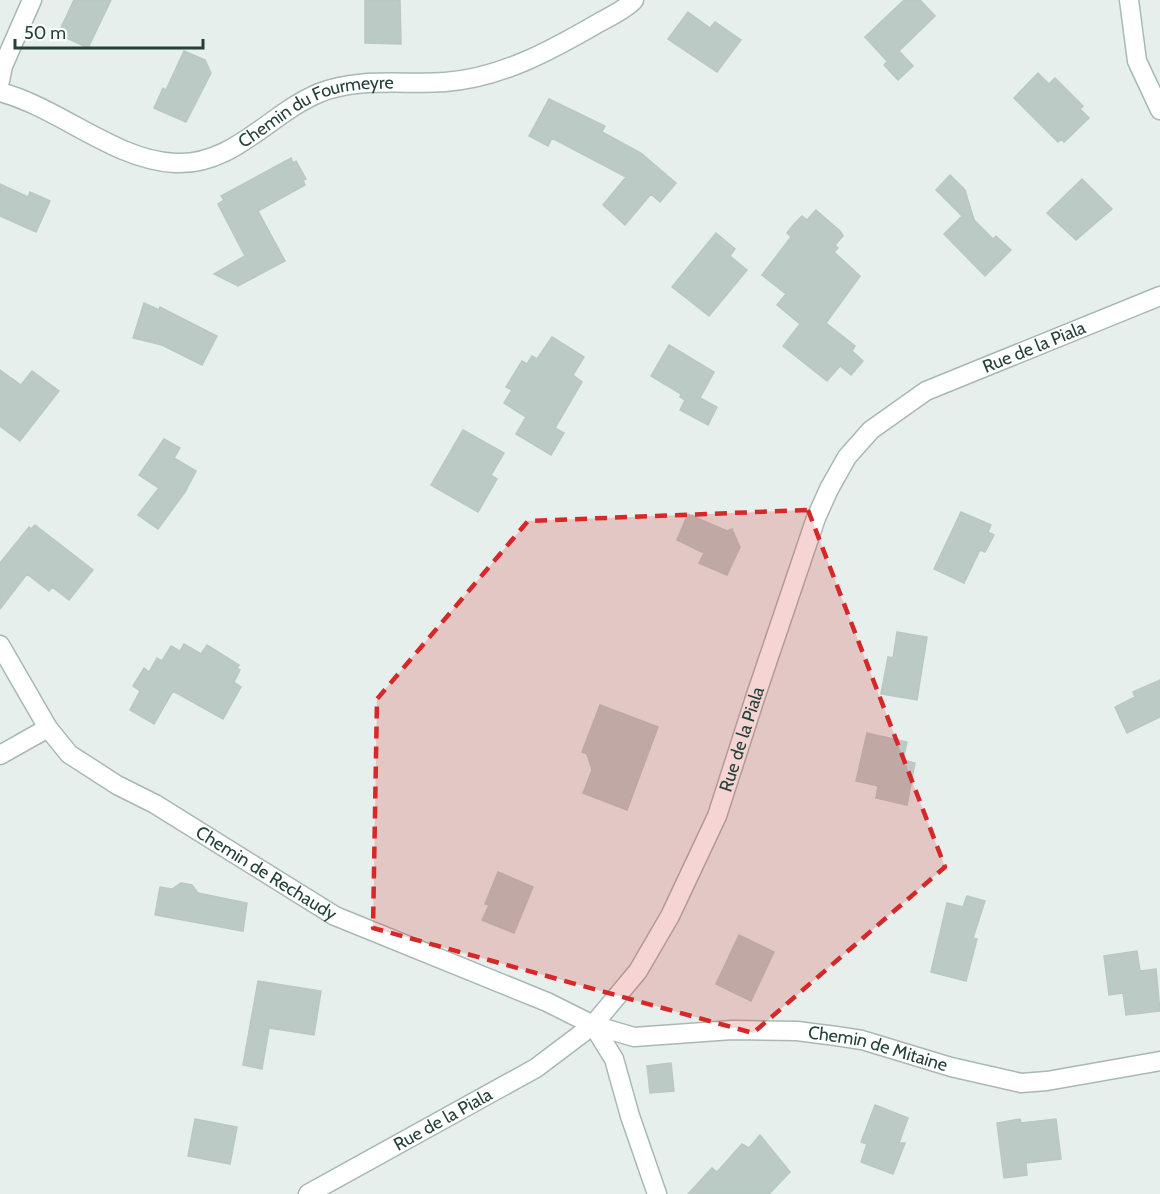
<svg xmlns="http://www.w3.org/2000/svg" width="1160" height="1194" font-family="Cabin,sans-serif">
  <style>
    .building { fill: #bbcac4; stroke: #b8c9c2; stroke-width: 1.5 }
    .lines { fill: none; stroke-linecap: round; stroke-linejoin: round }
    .street-casing { stroke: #a8b8b2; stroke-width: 21 }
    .secondary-casing { stroke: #a4bbb3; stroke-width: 21 }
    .street { stroke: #fff; stroke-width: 18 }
    .secondary { stroke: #fff; stroke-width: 18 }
    .marked { fill: #d62828; fill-opacity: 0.2; stroke: #d62828; stroke-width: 4.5; stroke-dasharray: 12 8; stroke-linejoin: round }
    .labels { text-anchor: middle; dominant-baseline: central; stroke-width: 6; stroke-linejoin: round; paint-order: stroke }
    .street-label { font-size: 18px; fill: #24423a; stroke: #f7fbf9 }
  </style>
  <rect width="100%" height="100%" fill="#e6efeb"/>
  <path class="building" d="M74,0H111L88,48L58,34Z
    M365,0H400L401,44L365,43Z
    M904,0H920L935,16L899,51L913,66L898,80L884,65L891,58L887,61L865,37Z
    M688,12L710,28L715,22L741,40L717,72L668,39Z
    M184,51L205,60L211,73L186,122L154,108L163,88L166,90Z
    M1038,73L1049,84L1055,78L1083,106L1080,109L1089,118L1064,142L1062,139L1058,142L1014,98Z
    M549,99L605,126L602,132L641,153L676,183L660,202L651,194L625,225L603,205L626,177L552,138L548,146L529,136Z
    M291,158L293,163L296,161L306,179L303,180L305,185L258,211L285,261L238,286L214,274L245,256L218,204L224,200L221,196Z
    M950,175L965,190L974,220L993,239L996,236L1011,250L985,276L944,234L962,216L936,190Z
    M1082,179L1112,209L1076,240L1047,213Z
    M0,184L28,197L30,192L50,201L36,232L0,216Z
    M816,210L841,232L843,236L835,245L838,248L834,252L860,276L826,323L855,346L852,351L863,361L851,375L840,366L827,381L783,346L800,324L777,305L786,294L762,275L791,237L787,233L794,224L802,216L807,220Z
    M716,233L735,249L730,256L747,270L709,316L672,287Z
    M144,303L159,310L160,307L217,336L202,365L162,345L133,338Z
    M552,337L584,357L573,375L582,382L555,428L564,433L551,455L516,434L526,417L504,403L512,390L506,387L522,361L527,364L532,356L537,359Z
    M669,345L714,372L700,398L717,407L708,425L680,410L685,400L680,397L681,394L651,376Z
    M0,370L21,385L32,371L59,391L20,441L0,426Z
    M463,430L504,453L491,475L497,479L478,512L431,485Z
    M164,439L180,448L174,458L196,471L185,492L158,529L138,515L159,488L139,475Z
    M961,512L991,525L988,532L994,535L985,552L980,550L964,583L934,569Z
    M688,514L727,531L732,529L740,547L727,575L699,563L704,553L677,540Z
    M35,525L93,570L69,600L52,587L49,591L27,574L0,609V563L29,527L31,529Z
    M897,632L927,637L917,700L881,694L888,657L893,658Z
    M184,644L201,654L207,645L239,665L237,668L240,670L234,682L241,687L223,719L173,691L154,724L130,710L140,691L133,686L144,668L149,672L157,658L162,661L171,646L180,651Z
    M1160,680V717L1127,733L1115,707L1135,697L1133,692Z
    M600,705L658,727L627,810L583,793L592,770L587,754L582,752Z
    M867,733L907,742L903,760L915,763L907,805L876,798L878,786L856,781Z
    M498,872L533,887L514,933L482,920L489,905L485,904Z
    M181,883L192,885L198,893L247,903L243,931L155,915L160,887L172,889Z
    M967,896L985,901L973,938L977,939L966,981L931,972L947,903L963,907Z
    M739,935L774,952L751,1001L716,984Z
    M1137,951L1140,971L1156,969L1160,1011L1126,1015L1123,993L1109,995L1104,956Z
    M258,981L321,991L314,1035L269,1028L262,1069L243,1065Z
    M671,1063L674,1091L650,1093L647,1066Z
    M875,1105L908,1118L899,1143H905L893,1174L861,1162L867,1144L861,1142Z
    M195,1119L237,1127L230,1164L188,1156Z
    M1020,1119L1021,1123L1056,1119L1061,1159L1026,1163L1027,1175L1004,1178L997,1123Z
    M760,1135L790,1172L769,1194H688L712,1168L717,1172L742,1144L749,1148Z"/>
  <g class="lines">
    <defs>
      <g id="street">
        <path d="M0,81L3,66L32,0"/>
        <path id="s1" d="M0,92C60,108 114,160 175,163C233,166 269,114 319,93C358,77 404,85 445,82C501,78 552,50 600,22C611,16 626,9 634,0"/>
        <path id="s2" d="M0,645L48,728L69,754L117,785L155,804L335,916L547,1002L593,1025L634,1037L732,1030L797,1031L836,1036L862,1040L951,1067L1021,1083L1047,1081L1160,1061"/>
        <path d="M0,755L48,728"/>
        <path d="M593,1025L614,1059L630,1116L657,1194"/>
        <path id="s3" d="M308,1194L536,1068L593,1025L638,971L670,916L717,816L756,695L816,518L829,489L847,457L871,430L926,391L1160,296"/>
      </g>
      <path id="secondary" d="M1129,0L1137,61L1160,110"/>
    </defs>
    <use href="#street" class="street-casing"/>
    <use href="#secondary" class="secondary-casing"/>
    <use href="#street" class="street"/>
    <use href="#secondary" class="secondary"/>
  </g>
  <path class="marked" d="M808,510L945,867L753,1033L373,928L377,699L528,521Z"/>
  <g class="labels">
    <g class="street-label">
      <text stroke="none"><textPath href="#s1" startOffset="344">Chemin du Fourmeyre</textPath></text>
      <text stroke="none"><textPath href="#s3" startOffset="1179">Rue de la Piala</textPath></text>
      <text stroke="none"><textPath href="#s3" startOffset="657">Rue de la Piala</textPath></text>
      <text stroke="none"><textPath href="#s2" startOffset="360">Chemin de Rechaudy</textPath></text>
      <text stroke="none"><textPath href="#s2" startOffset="1010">Chemin de Mitaine</textPath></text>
      <text stroke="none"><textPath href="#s3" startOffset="154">Rue de la Piala</textPath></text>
    </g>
  </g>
  <path d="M15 39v9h188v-9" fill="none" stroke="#24423a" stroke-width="3"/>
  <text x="24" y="39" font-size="18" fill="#24423a" stroke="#f7fbf9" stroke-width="4.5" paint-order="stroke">50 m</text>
</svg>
